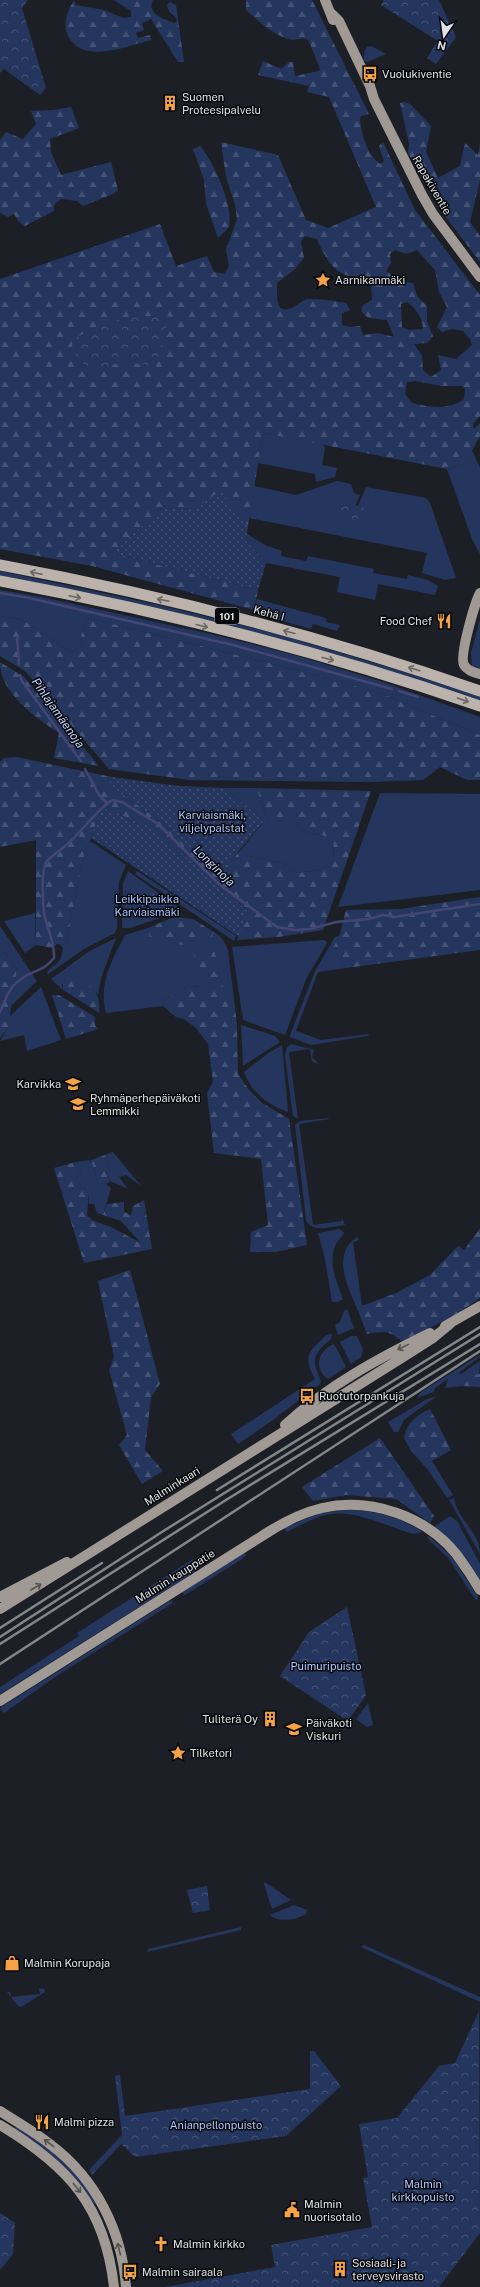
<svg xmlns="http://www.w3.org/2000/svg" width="480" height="2287" font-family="'Public Sans',sans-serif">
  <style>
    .grass { fill: #25365e }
    .forest { fill: url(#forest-firs); fill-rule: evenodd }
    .park { fill: url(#park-crowns) }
    .garden { fill: url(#garden-dots) }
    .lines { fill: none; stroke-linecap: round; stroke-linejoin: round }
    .stream { stroke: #434574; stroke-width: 2.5 }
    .major { stroke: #a19a94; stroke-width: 10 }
    .highway { stroke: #bab2ab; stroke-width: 11 }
    .rail { stroke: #83868b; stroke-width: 2.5 }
    .oneway { stroke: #6a6663 }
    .oneway2 { stroke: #545250 }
    .labels { text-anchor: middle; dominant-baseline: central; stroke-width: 3; stroke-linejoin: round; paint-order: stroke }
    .shield { fill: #08090c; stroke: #9ea0a4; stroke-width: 1 }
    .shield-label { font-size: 10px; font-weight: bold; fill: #dee1e5 }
    .poi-label { font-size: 11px; fill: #dee1e5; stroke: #08090c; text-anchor: start }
    .street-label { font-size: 11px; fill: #dee1e5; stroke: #08090c }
    .park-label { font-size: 11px; fill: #a9c4ff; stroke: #08090c }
    .water-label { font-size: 12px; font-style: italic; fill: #c1d4fc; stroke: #08090c }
  </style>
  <defs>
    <pattern id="forest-firs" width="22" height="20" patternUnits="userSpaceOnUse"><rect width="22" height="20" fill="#25365e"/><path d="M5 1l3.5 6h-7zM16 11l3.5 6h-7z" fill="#445375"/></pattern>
    <pattern id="park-crowns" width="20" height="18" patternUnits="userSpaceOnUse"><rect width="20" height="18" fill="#25365e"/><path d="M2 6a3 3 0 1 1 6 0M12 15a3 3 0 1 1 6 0" fill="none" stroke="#445375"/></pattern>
    <pattern id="garden-dots" width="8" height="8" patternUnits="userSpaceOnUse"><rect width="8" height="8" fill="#25365e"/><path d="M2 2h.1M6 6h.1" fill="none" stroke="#445375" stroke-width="1.8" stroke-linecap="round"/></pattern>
  </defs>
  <rect width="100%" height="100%" fill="#1c2026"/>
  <path class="grass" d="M371,46L386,54L367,62L364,60V52L367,47Z
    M263,433L323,444L325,448L322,465L337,468L335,477L316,482L315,474L258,463Z
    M472,450L480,468V554L472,539L447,469L465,463Z
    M337,481L351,484L354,493L360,495L355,506L337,501L365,508L358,506L366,487L426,498L430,503L456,578L445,580L422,573L427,553L249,518L254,486L296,495Z
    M247,534L267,546L282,551L281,556L306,561L308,556L374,569L373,573L407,579L408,575L428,580L438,586L435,595L378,584L375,600L337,592L340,577L266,563L246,541Z
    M0,571L159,605L281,635L454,687L480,696V701L43,584L0,575Z
    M0,590L42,597L215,635L298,656L383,682L480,717V735L380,693L305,672L89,618L81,635L83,643L72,653L21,619L0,616Z
    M257,599L326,618V622L340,625L337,631L313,624L311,629L254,613Z
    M480,619V673L472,667L471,653Z
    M225,788H256L268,820H289L307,832L333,838L334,861L321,870L297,873L285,864L249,856L242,849L264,821Z
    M380,793L480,794V890L338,907Z
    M90,841L126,865L119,882L117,928L115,933L84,949L47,975C47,967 55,967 59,961C62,958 62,952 63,948L60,944L66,945L83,859Z
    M128,871L178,907V912L130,928H122L123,883Z
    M137,871L236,936L234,941L135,874Z
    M35,913L36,945L25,953L4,921Z
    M0,926L37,981L11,1006L17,969L5,953L0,951Z
    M148,928L150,940L202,941L212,937L214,932C221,936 225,942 228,950L234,999L224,992L213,946L207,987L187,986L177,995L164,999L163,1006L106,1013C98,984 112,960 125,935Z
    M339,936L333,948L346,968L318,972L296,1031L321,1040L369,1034L368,1036L311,1045L290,1037V1035L315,971L335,937Z
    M116,938L101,978L98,996L97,993L62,984V989L51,979L88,952Z
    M324,940L327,942L326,945L307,977L285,1035L243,1020L232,947Z
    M41,987L61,1040L27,1051L24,1035L0,1041L8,1028L9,1017Z
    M241,1025L275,1036L280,1042L243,1066Z
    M291,1044L314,1050L312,1057L319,1065L312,1061L310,1049L289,1052L298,1119L293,1116L285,1056L287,1047Z
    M282,1045L288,1111L287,1112C267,1104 252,1093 244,1072L267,1054Z
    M328,1118L329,1119L299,1124L313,1225L342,1221V1218L345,1225C333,1226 312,1234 306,1220L295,1125L300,1121Z
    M113,1152L141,1186L126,1175L119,1177L128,1189L110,1181L106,1174L109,1161L105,1155Z
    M91,1160L98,1183L106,1184L111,1188L103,1215L97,1213L94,1204H89V1192L81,1186L76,1177L81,1171L76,1162Z
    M340,1229L344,1233C341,1238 337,1241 335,1246C328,1263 337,1283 343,1299L338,1302H332L325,1259L318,1233Z
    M357,1237L359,1240L353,1242L362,1306L359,1313C349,1289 330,1255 357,1237Z
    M347,1309L354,1328L338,1335L335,1325L340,1322L344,1311Z
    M332,1334L331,1339C313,1354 311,1359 321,1381L320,1384L273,1420L238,1444L231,1434L315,1379C307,1364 304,1355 319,1342C324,1338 325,1334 332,1334Z
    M351,1336H357L363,1349L361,1357L351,1364L340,1342Z
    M333,1344L336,1347L346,1367L328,1379C313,1369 318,1351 333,1344Z
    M480,1355V1357L458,1373L461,1374L480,1361L479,1375H470L461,1386L445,1388L448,1379L435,1388L434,1392L417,1398L421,1392Z
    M437,1396L404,1420L398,1432H394L388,1422L427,1399Z
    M411,1451L426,1464L432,1461L453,1495L447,1498L428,1470Z
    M454,1498C457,1519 480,1532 480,1554L449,1500Z
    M351,1510C377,1511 400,1517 423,1532L414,1534C388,1527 357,1510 330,1514C315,1517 300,1525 287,1532L284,1528L319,1513Z
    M450,1516L457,1521L480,1564V1582L434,1527Z
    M429,1536L452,1557L478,1597L477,1600L475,1599L449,1559L428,1539Z
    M245,1552L246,1555L242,1559L185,1595L182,1592Z
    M193,1559L198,1566V1570L0,1694V1687L79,1636L77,1633Z
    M171,1600L173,1603L61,1673L4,1713L0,1708Z
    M368,1703L373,1725L367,1727L356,1719Z
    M265,1882L291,1900L272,1909L264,1884Z
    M294,1905L307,1910L306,1914C297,1920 278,1923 270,1915Z
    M241,1927V1930L147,1952L148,1949Z
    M364,1945L480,1997V2002L361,1947Z
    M39,1988L44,1989L45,1992L21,2007L18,2006L7,1992H10L11,1997L40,1994Z
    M16,2126C52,2151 73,2165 97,2203L94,2204C73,2172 48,2149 15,2129Z"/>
  <path class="forest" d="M74,0L76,5L104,10L123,18L131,17V11L114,0H153C146,14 165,20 175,23L177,19L169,11L167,5L170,2L176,5L184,62H178L151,19L142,23L144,30L136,33L138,38L150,35L151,40C126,46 83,65 68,36C62,24 68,10 74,0Z
    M246,0H312L369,114L361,116L360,119C362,135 366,153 380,164L384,161L379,146L383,142L415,210L480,295V416L473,424L474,429L480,423V436L465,463L447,469L263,433L248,526L220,492L192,510L162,508L112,553L258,590L254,610L92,566L0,549V279L160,224L176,266L207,256L214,272L224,274L229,266L226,250L237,219L235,205L226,177L221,142L278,155L306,220L328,228L376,207L329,97L307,92L309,86L258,75L263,61L281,69L289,62H293L295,76L319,71L320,69L309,41C304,35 295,42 288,39C270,33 260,22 246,10ZM304,236L317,239C323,253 331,270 346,275C355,278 362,276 371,280L372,300L363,305L361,311L368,318L387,320L394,337L378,333L363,335L360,326L351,327L342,325V313L350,310L346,303C337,302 313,297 305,300C296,304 291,313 280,308L277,299V283L294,270L304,258L301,242ZM395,250L406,254L417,250L435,270L439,292L447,307L437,327L442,332L452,329L463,331L470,339L472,345L456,359L438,355L441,370L431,377L423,370L422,356L414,344L427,343L433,336L427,322V306L417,296L413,283L403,282L386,271L391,263L390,254ZM407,302C416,308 423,319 423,329L409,330L402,327L401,304ZM416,381L441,386H462L465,389L464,399C449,411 429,407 412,403L405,394L407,382Z
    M404,102L410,104L431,126L426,152L438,178L460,166L465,143L478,155L480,143V180L470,222L480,236V262L445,216L408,153L409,144L400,103Z
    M71,107L79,128L50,139L51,152L61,175L111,162L118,190L113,194L83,206L77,201L61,199L54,205V211L25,226L18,221L14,214L8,217L0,213V140L6,132L23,139L36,124L31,111L53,110Z
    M200,146C214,162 234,207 229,227L218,238L206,203L204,180L193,149Z
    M0,616L21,619L72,653L83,643L81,635L89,618L305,672L380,693L480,735V780H467L440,767L423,780L372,782L190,780L109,769L25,671L0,656Z
    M0,662L24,677L99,766L54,758L59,733C35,717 0,693 0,662Z
    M16,757L112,777L110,785L157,819L220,872L242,849L249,856L285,864L297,873L321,870L334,861L333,838L307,832L289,820H268L256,788L371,791L323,930L278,937L237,940L248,910L212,882L102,809L83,859L66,945L57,944L53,948L36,945V840L0,847V762L4,758Z
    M480,897V950L346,968L333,948L340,934L346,910L401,909Z
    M174,917L193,919L214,932L212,937L191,946L150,940L148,928Z
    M213,945L224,991L234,999L237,1025L238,1074L249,1090L262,1103L289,1119L307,1245L276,1252H250L251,1232L268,1225L261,1159L214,1153L207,1093L213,1082L208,1044L196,1028L184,1019L176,1017L163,1006L164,999L177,995L187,986L207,987L192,950Z
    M0,951L5,953L17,969L8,1028L0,1038Z
    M69,976C90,983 101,989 99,1013L62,989L65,978Z
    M52,995H59L95,1017V1025L98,1029L66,1039Z
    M105,1155L109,1161L106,1174L110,1181L106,1184L98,1183L91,1160Z
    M76,1162L81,1171L76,1177L81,1186L89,1192L87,1215L92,1220L113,1228L141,1243L121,1221L103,1215L107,1204L124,1202V1212L131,1215L133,1206L144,1200L152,1249L84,1263L54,1168Z
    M480,1228V1298L455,1315L402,1342C390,1330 383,1331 367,1334L359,1313L362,1306L396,1293L430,1275L458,1246L464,1250Z
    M130,1270L160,1384L151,1397L145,1450L163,1471L142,1484L119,1445L127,1435L109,1370L114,1357L98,1281Z
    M480,1374V1387L461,1386L470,1375Z
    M430,1409L451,1450L426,1464L411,1451L404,1438C406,1423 417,1415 430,1409Z
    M380,1438L434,1516L430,1523L396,1499L346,1495L313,1501L302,1487Z"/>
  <path class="park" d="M0,0H28L22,8L46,88L40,95L4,69L0,73Z
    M384,0H439L456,37L436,64L427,58L438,41L381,5Z
    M130,316H169L156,367L125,362L89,370L71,349L74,339L93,328Z
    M337,501L365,508L362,521L334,515Z
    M142,889C155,892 166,901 163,914L146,921L129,906L126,898Z
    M347,1607L366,1695L348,1721L280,1676L309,1632Z
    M207,1886L210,1910L193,1913L187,1890Z
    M479,2011L480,2233L439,2287H165L275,2267L271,2245L372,2227L363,2178L368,2177L359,2124L397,2118L439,2066L455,2063Z
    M310,2051H314L341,2086L286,2136L135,2157L121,2144L92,2175L89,2170L122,2135L115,2076L120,2075L125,2116L310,2089Z
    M0,2213L15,2223L13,2254L0,2270Z"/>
  <path class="garden" d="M220,491L248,526L246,541L266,563L258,590L112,553L162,508L192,510Z
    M112,777L179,786L225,788L264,821L220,873L157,819L109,785Z
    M102,808L148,825L248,911L239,937L91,838Z"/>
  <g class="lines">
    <path class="stream" d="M0,593L29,598L233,645L392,689
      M17,637L19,664
      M20,675L22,681L81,761
      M399,691L418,697
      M85,769L99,795L107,803
      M0,1012C5,1001 9,987 20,980C32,970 43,972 54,958C55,942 47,929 44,913C43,901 40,871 47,861C50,857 66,846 71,841C85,827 96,811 112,800L122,802L158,824L220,885L277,927L296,930L310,929L336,922L369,919L383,915L394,917L480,904"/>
    <path class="major" d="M325,0L333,20
      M332,14L339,21L370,86L374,99L422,195L433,214L480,277
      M480,593C475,603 459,656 464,665C467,670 475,673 480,674
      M445,1326L480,1306
      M285,1425C327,1386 379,1358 430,1333
      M0,1597L67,1562
      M0,1609L400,1359L433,1338L450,1324
      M0,1701L262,1536C280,1524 301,1513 322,1508C371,1497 426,1516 457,1555C465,1566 473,1578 480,1590
      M0,2111C17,2122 35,2132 51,2145C96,2179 122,2231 126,2287
      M0,2125C68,2166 105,2206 114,2287"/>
    <path class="highway" d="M0,565C162,595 324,637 480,691
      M0,581C162,611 324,652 480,706"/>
    <path class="rail" d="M217,1490L480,1327
      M0,1628L102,1563
      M0,1637L165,1530L480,1334
      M0,1644L226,1500L480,1344
      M0,1664L480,1351"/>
  </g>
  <defs><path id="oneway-shaft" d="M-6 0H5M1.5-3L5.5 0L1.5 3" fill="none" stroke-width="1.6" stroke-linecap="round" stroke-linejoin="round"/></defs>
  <g class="oneway">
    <use href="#oneway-shaft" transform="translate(36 573) rotate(-168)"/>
    <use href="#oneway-shaft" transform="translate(75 597) rotate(12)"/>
    <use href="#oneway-shaft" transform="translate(163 600) rotate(-168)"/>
    <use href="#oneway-shaft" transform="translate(202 626) rotate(14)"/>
    <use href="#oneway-shaft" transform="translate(289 632) rotate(-165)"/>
    <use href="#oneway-shaft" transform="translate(328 659) rotate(15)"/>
    <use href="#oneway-shaft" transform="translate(414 669) rotate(-162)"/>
    <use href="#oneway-shaft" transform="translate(463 700) rotate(19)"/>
  </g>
  <g class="oneway2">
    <use href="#oneway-shaft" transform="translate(403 1347) rotate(154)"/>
    <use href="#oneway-shaft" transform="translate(36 1587) rotate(-30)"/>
    <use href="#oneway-shaft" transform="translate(49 2143) rotate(-143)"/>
    <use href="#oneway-shaft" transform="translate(77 2188) rotate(51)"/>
    <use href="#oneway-shaft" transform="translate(119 2249) rotate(-104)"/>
  </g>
  <defs>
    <symbol id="bus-bare" viewBox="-9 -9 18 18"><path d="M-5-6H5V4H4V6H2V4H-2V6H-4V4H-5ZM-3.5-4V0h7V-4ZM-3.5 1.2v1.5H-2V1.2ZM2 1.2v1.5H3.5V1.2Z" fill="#f5a345" stroke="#08090c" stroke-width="2.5" paint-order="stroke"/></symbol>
    <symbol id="building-bare" viewBox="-9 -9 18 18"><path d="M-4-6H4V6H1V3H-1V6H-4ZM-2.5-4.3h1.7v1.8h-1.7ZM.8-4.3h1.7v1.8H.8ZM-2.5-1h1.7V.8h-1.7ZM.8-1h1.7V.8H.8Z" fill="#f5a345" stroke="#08090c" stroke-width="2.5" paint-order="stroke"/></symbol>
    <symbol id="sight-bare" viewBox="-9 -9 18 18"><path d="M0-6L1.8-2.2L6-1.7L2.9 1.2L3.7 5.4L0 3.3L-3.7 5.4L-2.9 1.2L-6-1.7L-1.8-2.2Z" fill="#f5a345" stroke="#08090c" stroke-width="2.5" paint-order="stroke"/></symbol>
    <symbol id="restaurant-bare" viewBox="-9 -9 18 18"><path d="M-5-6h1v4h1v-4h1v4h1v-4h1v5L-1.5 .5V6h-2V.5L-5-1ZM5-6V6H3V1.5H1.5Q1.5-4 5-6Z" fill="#f5a345" stroke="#08090c" stroke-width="2.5" paint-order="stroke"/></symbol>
    <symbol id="school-bare" viewBox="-9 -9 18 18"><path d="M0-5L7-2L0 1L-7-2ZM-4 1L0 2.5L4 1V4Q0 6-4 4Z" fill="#f5a345" stroke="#08090c" stroke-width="2.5" paint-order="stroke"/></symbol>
    <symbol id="shop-bare" viewBox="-9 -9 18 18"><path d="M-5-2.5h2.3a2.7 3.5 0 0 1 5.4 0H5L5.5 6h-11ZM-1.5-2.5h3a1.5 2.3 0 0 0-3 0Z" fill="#f5a345" stroke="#08090c" stroke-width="2.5" paint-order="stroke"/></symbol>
    <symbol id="civic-bare" viewBox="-9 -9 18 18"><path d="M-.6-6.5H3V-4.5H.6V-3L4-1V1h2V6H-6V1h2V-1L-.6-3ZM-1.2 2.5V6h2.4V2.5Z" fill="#f5a345" stroke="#08090c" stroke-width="2.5" paint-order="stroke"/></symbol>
    <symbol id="church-bare" viewBox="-9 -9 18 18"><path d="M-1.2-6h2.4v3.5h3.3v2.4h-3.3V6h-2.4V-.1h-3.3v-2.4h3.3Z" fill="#f5a345" stroke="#08090c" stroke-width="2.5" paint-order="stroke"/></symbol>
  </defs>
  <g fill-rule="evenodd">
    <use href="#bus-bare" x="359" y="63" width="22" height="22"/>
    <use href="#building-bare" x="159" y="92" width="22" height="22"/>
    <use href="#sight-bare" x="312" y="269" width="22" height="22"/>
    <use href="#restaurant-bare" x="433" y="610" width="22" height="22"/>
    <use href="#school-bare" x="62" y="1073" width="22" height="22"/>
    <use href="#school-bare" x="67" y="1093" width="22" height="22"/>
    <use href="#bus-bare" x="296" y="1385" width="22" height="22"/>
    <use href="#building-bare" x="259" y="1708" width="22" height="22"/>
    <use href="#school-bare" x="283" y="1718" width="22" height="22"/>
    <use href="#sight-bare" x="167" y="1742" width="22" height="22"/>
    <use href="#shop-bare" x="1" y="1952" width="22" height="22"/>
    <use href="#restaurant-bare" x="31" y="2111" width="22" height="22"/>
    <use href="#civic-bare" x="281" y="2199" width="22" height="22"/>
    <use href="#church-bare" x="150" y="2233" width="22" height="22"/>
    <use href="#building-bare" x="329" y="2258" width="22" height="22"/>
    <use href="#bus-bare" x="119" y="2261" width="22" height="22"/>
  </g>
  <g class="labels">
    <rect class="shield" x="215" y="608" width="24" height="16" rx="3"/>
    <g class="shield-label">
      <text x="227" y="616">101</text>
    </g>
    <g class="poi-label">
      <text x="382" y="74">Vuolukiventie</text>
      <text x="182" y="97">Suomen<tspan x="182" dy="13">Proteesipalvelu</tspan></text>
      <text x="335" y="280">Aarnikanmäki</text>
      <text x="432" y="621" text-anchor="end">Food Chef</text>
      <text x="61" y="1084" text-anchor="end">Karvikka</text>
      <text x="90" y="1098">Ryhmäperhepäiväkoti<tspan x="90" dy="13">Lemmikki</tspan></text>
      <text x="319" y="1396">Ruotutorpankuja</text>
      <text x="258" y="1719" text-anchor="end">Tuliterä Oy</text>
      <text x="306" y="1723">Päiväkoti<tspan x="306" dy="13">Viskuri</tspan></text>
      <text x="190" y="1753">Tilketori</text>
      <text x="24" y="1963">Malmin Korupaja</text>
      <text x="54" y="2122">Malmi pizza</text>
      <text x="304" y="2204">Malmin<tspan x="304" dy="13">nuorisotalo</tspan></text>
      <text x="173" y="2244">Malmin kirkko</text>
      <text x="352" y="2263">Sosiaali- ja<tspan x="352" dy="13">terveysvirasto</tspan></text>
      <text x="142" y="2272">Malmin sairaala</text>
    </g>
    <g class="street-label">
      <text transform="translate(432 185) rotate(60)">Rapakiventie</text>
      <text transform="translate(269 613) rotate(15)">Kehä I</text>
      <text transform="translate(172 1486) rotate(-32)">Malminkaari</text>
      <text transform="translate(175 1576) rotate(-32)">Malmin kauppatie</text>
    </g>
    <g class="park-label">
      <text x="212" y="815">Karviaismäki,<tspan x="212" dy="13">viljelypalstat</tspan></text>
      <text x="147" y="899">Leikkipaikka<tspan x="147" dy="13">Karviaismäki</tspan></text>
      <text x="326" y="1666">Puimuripuisto</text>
      <text x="216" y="2125">Anianpellonpuisto</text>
      <text x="423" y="2184">Malmin<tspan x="423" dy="13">kirkkopuisto</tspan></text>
    </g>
    <g class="water-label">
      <text transform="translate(58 713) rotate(55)">Pihlajamäenoja</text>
      <text transform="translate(214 866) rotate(44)">Longinoja</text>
    </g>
  </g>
  <g transform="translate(444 36) rotate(193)" stroke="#08090c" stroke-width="3" paint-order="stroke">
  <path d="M0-3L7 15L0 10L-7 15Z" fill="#dee1e5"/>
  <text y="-6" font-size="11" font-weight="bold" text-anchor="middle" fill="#dee1e5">N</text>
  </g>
</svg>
